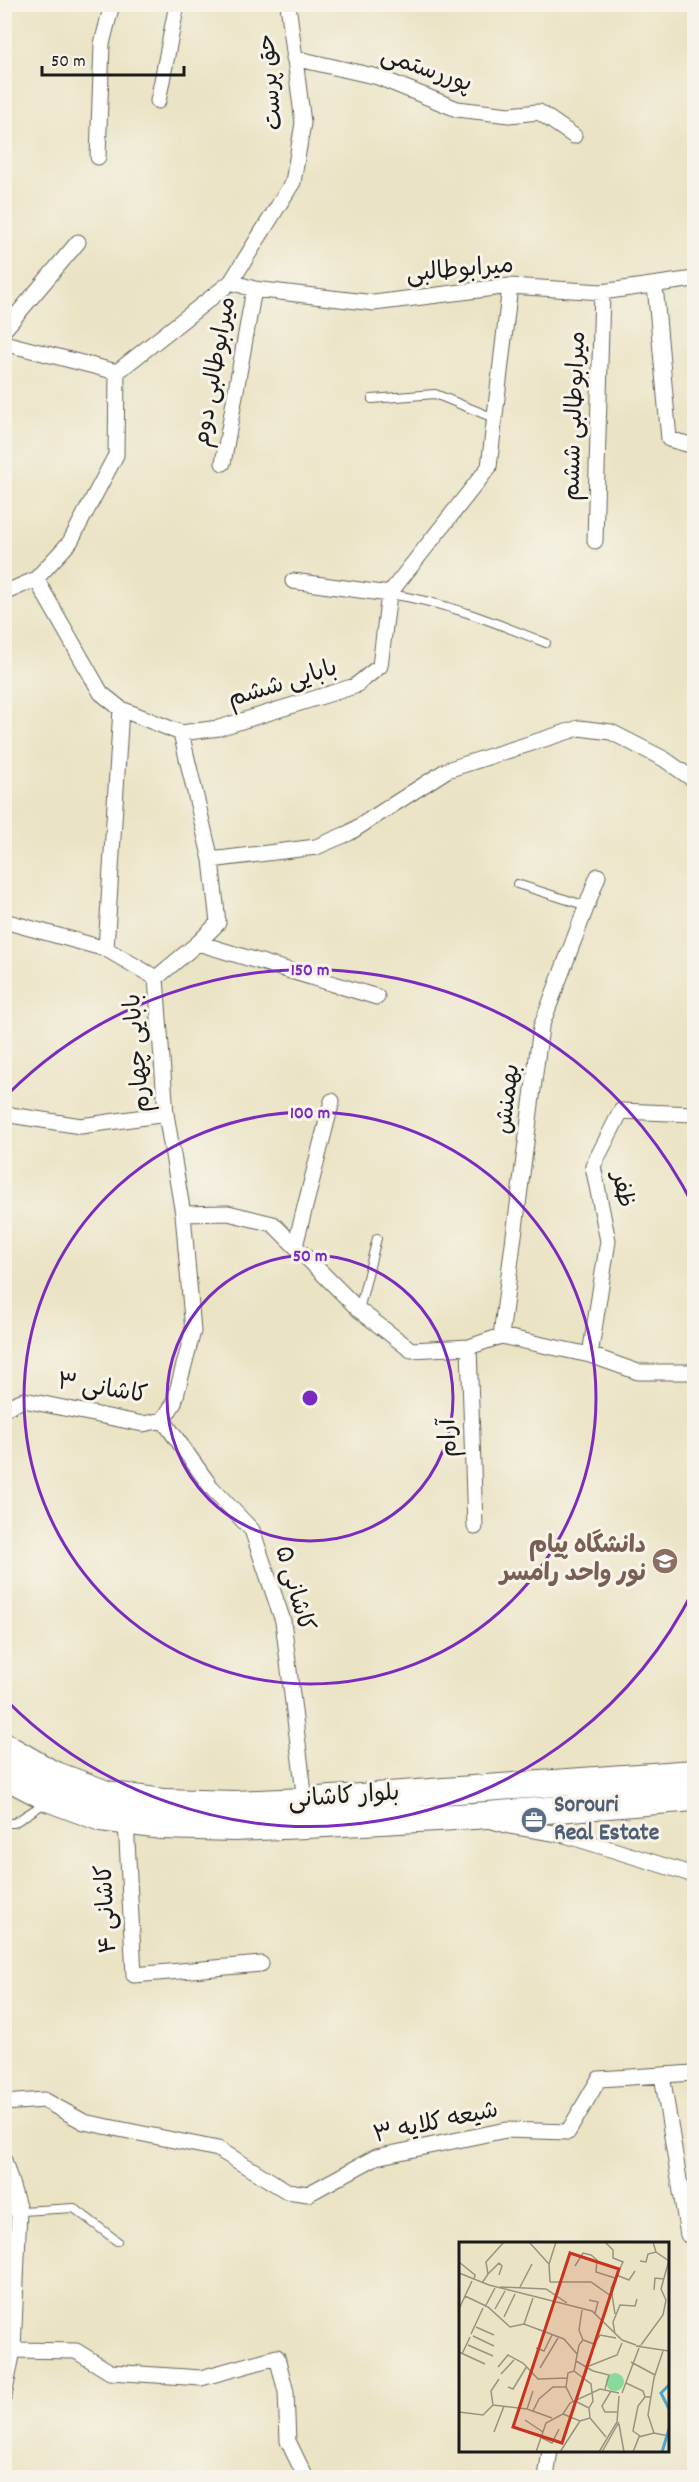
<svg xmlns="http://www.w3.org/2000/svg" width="699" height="2482" font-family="Dekko,'Playpen Sans Arabic',sans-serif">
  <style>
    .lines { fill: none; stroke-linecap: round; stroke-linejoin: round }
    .service-casing { stroke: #646257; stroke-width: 10 }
    .minor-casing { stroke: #646257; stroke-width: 17 }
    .primary-casing { stroke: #646257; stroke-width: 28 }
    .service { stroke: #fff; stroke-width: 8 }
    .minor { stroke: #fff; stroke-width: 15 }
    .primary { stroke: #fff; stroke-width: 26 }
    .ring { fill: none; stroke: #7b2cbf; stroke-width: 3 }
    .labels { text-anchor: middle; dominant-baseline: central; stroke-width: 6; stroke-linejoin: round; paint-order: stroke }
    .street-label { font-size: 24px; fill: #1c1c1c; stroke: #f7f3e8 }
    .education-label { font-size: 24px; font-weight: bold; fill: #785e54; stroke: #f7f3e8; text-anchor: end }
    .service-label { font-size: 24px; font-weight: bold; fill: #4e5e75; stroke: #f7f3e8; text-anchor: start }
    .inset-river { fill: none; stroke: #4ea5cb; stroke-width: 3 }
    .inset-road { fill: none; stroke: #989381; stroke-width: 1.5 }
    .view { fill: #c8321e; fill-opacity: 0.15; stroke: #c8321e; stroke-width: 3 }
    .inset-edge { fill: none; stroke: #1c1c1c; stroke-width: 3 }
    .centre { fill: #7b2cbf; stroke: #f7f3e8; stroke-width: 3 }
    .ring-label { font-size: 18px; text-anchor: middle; font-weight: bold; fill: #7b2cbf; stroke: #f7f3e8; stroke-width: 6; stroke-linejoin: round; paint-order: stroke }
  </style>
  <rect width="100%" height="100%" fill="#f7f3e8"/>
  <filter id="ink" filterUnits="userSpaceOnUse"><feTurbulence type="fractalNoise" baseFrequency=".0167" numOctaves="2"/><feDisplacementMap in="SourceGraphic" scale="12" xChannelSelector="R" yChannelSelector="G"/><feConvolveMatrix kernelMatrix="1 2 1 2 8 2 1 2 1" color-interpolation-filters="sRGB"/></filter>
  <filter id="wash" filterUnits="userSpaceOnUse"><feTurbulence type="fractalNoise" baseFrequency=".008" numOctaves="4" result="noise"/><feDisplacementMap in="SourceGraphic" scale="24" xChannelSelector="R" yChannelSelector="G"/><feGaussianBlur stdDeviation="1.35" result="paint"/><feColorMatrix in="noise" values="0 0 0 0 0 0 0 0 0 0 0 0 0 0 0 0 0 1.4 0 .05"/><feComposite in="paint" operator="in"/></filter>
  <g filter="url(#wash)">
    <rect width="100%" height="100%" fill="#eae3c4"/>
  </g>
  <g filter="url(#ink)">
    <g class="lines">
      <defs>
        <path id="service" d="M372,399L435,394L494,418
          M389,594C445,602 494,622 546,643
          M517,884L587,906
          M359,1310L377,1238
          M4,1823H14L45,1803
          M4,2212L74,2208L117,2241"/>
        <path id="minor" d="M294,58L378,77L457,109L509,115L539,112L574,136
          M158,101L177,4
          M98,157L102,44L112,4
          M231,282L254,289L374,303L510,286L602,292L694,279
          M655,285L669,439L694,446
          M4,330L78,242
          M4,343L117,372
          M223,463L254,289
          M595,541L602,292
          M36,579L101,693L121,709L181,733L219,728L355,686L380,666L389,594L489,467L510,286
          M293,581L389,594
          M4,593L36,579L70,542L116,455L117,372L231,282L293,182L303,123L288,4
          M211,860L316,847L349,833L447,770L579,728L611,732L664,759L694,780
          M4,921L106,949L156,978L166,1114L183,1214L193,1331L174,1403L163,1420L143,1424L24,1400L4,1408
          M198,943L377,997
          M106,949L121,709
          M156,978L198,943L218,923L211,860L181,733
          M4,1114L81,1126L166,1114
          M183,1214L228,1213L273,1224L359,1310L411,1350L469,1347L501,1336L590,1355L638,1372H694
          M295,1246L332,1101
          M501,1336L541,1027L598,876
          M469,1347L475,1527
          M590,1355L608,1241L593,1166L621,1111L694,1114
          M163,1420L211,1487L252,1530L283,1621L305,1801
          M489,1820L510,1826L565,1835L694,1875
          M126,1821L134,1975L261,1964
          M662,2075L688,2235
          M4,2103L44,2100L84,2122L218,2149L287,2191L308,2194L376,2157L506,2130L568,2132L599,2079L694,2073
          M4,2160L19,2210L13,2350L4,2396
          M13,2350L76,2351L110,2372L201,2378L277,2357L286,2392L288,2441L306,2478
          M546,2478L550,2450"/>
        <path id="primary" d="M4,1746L51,1773L107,1794L164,1802L234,1804L305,1801L694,1773
          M4,1775L50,1799L101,1818L162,1826L234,1828L306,1825L474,1816L694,1798"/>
      </defs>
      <use href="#service" class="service-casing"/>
      <use href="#minor" class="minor-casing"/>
      <use href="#primary" class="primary-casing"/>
      <use href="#service" class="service"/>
      <use href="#minor" class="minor"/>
      <use href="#primary" class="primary"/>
    </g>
  </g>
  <g class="ring">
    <circle cx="310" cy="1398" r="143"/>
    <circle cx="310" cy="1398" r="286"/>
    <path d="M694 1589A429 429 0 0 1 7 1701M7 1095A429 429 0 0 1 694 1207"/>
  </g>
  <defs>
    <symbol id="university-disc" viewBox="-11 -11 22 22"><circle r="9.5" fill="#8d6e63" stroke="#f7f3e8"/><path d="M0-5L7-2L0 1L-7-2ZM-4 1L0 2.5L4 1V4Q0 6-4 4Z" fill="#fff"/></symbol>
    <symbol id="office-disc" viewBox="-11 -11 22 22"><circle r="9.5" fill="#5c6f8a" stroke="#f7f3e8"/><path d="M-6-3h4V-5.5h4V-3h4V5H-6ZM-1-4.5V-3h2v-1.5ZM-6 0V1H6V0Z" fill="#fff"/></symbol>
  </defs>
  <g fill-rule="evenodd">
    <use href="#university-disc" x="650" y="1546" width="30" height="30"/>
    <use href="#office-disc" x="519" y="1805" width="30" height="30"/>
  </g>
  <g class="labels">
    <g class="street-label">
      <text transform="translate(426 71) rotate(19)">پوررستمی</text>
      <text transform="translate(272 82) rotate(-95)">حق پرست</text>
      <text transform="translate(460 271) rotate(-5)">میرابوطالبی</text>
      <text transform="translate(216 372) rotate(-80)">میرابوطالبی دوم</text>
      <text transform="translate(576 416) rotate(-88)">میرابوطالبی ششم</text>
      <text transform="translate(283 685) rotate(-17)">بابایی ششم</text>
      <text transform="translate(139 1053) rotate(-95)">بابایی چهارم</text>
      <text transform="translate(509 1099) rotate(-83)">بهمنش</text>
      <text transform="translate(621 1190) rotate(79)">ظفر</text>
      <text transform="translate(102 1390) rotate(9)">کاشانی ۳</text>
      <text transform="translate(450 1438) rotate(-92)">آرام</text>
      <text transform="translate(293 1589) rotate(74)">کاشانی ۵</text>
      <text transform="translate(344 1798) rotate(-4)">بلوار کاشانی</text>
      <text transform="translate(108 1909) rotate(-93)">کاشانی ۴</text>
      <text transform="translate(436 2124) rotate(-12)">شیعه کلایه ۳</text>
    </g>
    <g class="education-label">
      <text x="646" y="1547">دانشگاه پیام<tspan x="646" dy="28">نور واحد رامسر</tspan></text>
    </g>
    <g class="service-label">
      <text x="554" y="1806">Sorouri<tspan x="554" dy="28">Real Estate</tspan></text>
    </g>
  </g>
  <g transform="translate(459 2242)">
    <rect width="210" height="210" fill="#eae3c4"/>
    <path d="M147 140a9 9 0 1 1 18 0a9 9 0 1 1-18 0Z" fill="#88da9b"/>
    <path class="inset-river" d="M210,143L202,151L210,167M203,210L210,187"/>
    <path class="inset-road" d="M70,0L90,22L91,40M146,0L154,8V16L164,20L152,46L156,72M194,0L197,10L210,19M181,19L187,20L189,12L197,10M0,20L16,33L15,38M90,22L97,0M116,24L124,11L132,13L138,18L137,30L156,36M0,31L30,43L133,69L163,98L177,103M29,32L40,21L43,24L40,33M157,33L170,38L176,29M91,40H132L152,54M23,41L29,32L27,20L45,0M41,45L87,47L108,61M61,45L73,22M195,48L196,36L205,37M6,54L29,65L51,85L65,82L105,97L118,112M130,58L139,60L136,71M26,65L36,46M0,67L13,39M36,67L46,49M123,68L120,88L124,98M45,75L56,52M65,82L74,56M17,85L35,93M12,92L24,66M156,92L154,80L161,63L176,64L178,57M14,94L35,104M9,103L34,114M182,103L204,73L207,58L202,47L210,18M182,104H177L210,109M77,106L85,109L93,93M204,109L195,136L189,173L195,191L210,194M0,110L26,122M3,112L11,95M117,119L134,129M172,120L196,133M130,124L158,113L163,101M39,125L49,113L64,121L79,137L108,136M81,126L99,96M134,129L150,133L146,147M42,132L55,118M167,141L184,149L186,155H192M49,145L54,147L68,124M107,145L109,131L115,129M152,149L143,164L146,170H158M163,151L180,106M118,160L130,166L131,176M34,163L68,167L93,176M34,163L32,149L40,137M130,166L134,159L132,142L115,129L120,103L124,98L135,102L141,93L157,96M68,167L74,149M74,169L80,157L94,145H107L114,159M0,170L24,173L34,163M104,172L121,179L131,176M131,176L147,195M66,178L84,190M160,182L165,210M35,190L45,164M181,194L174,189L179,164L186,155M83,196L93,201L100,187M77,210L87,181L104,172L111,161L141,147L160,151M101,210L121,179M140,210L158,180L160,154M143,210L160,180M174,210L180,195L195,191"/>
    <path class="view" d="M111,11L160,27L103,201L54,185Z"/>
    <rect width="210" height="210" class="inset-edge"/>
  </g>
  <circle cx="310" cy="1398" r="9" class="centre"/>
  <g class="ring-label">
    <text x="310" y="975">150 m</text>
    <text x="310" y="1118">100 m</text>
    <text x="310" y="1261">50 m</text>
  </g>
  <rect width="699" height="2482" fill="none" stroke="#f7f3e8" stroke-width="24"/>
  <path d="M42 66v9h142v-9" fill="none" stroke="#1c1c1c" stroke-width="3"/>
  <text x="51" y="66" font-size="18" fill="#1c1c1c" stroke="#f7f3e8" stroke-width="4.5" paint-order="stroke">50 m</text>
</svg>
